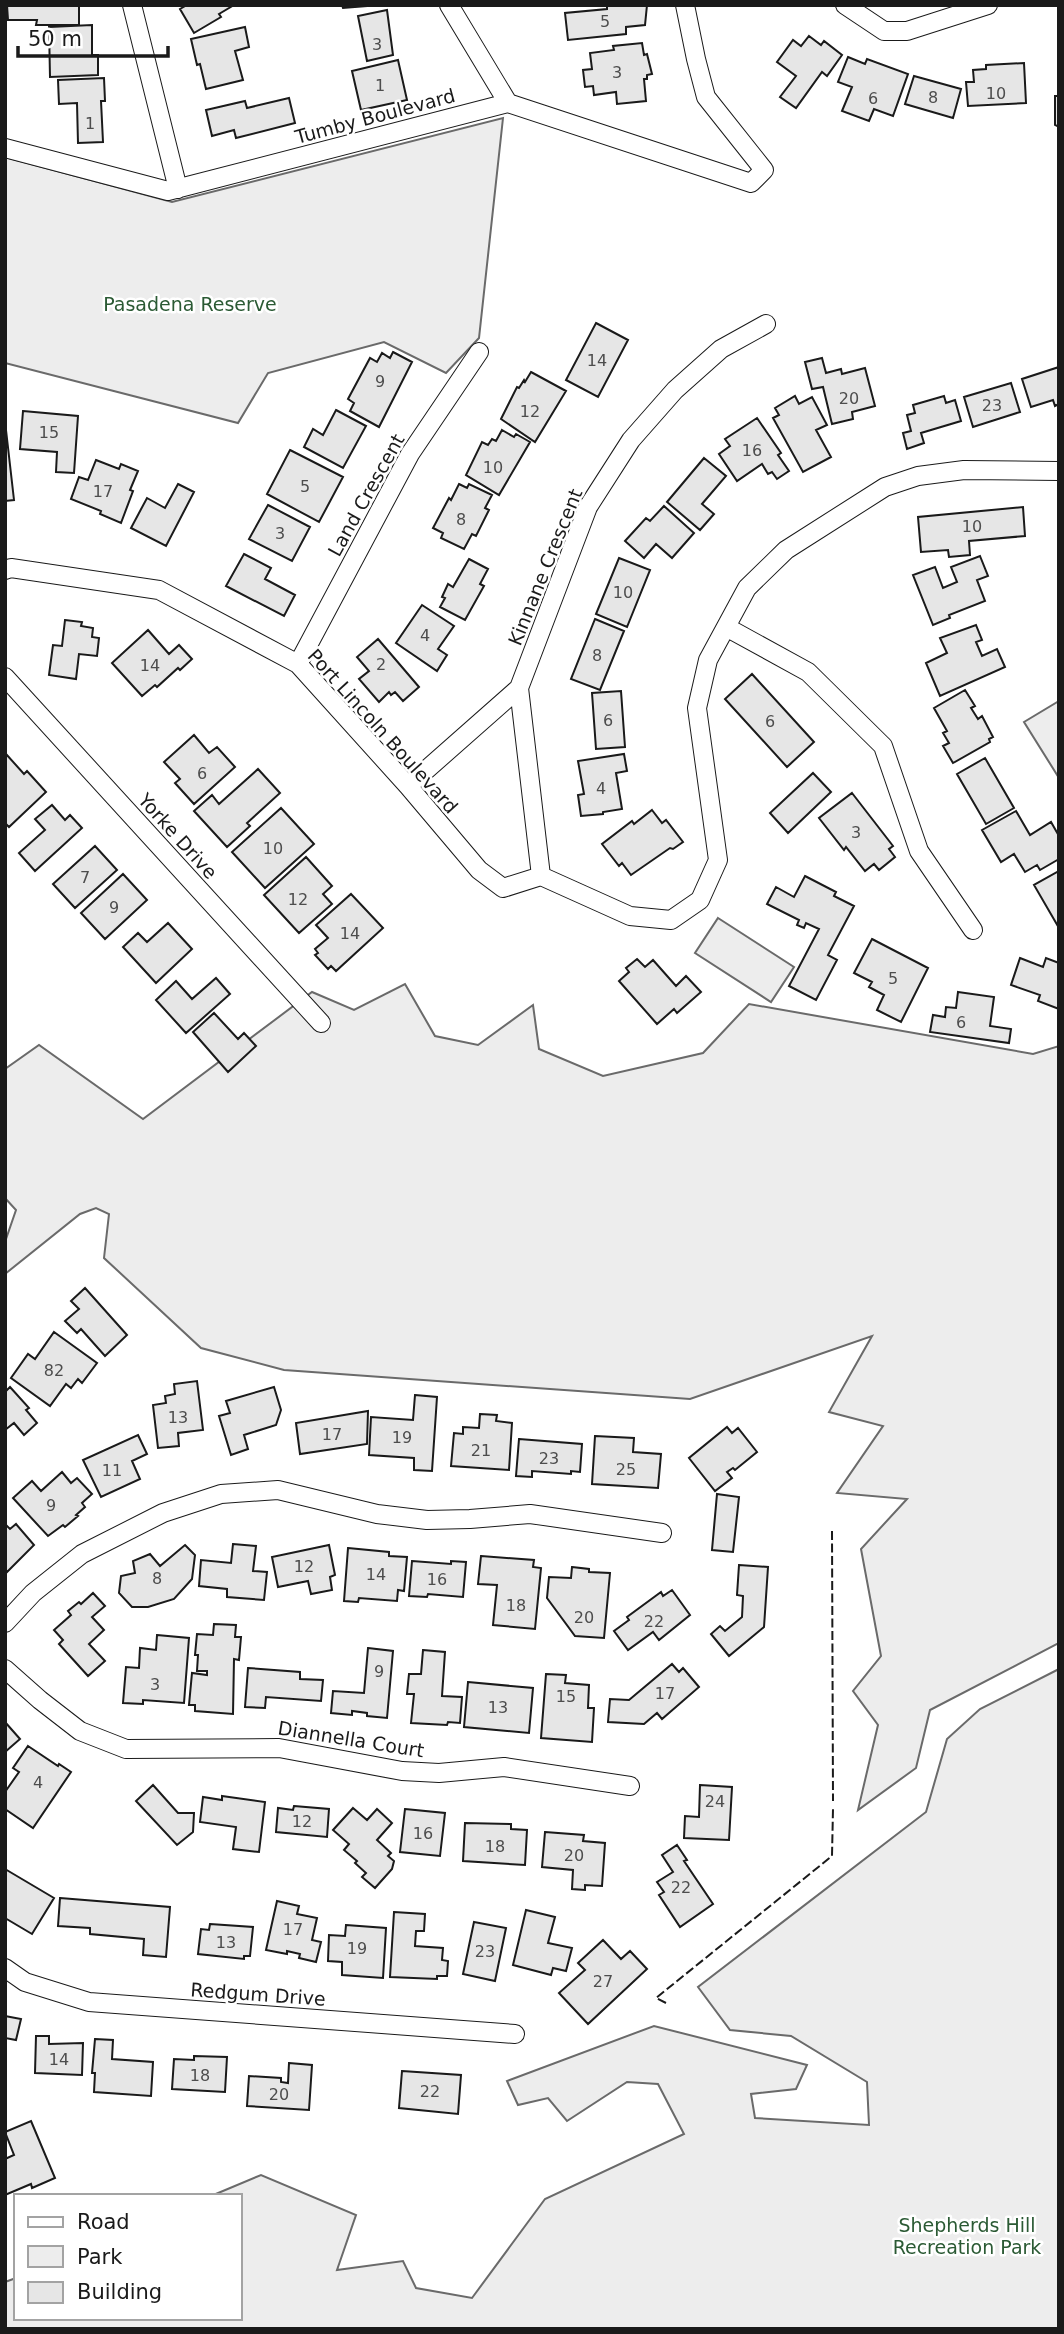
<svg xmlns="http://www.w3.org/2000/svg" width="1064" height="2334" font-family="'DejaVu Sans',sans-serif">
  <style>
    .green { fill: #ededed; stroke: #6a6a6a; stroke-width: 2 }
    .building { fill: #e6e6e6; stroke: #1a1a1a; stroke-width: 2 }
    .lines { fill: none; stroke-linecap: round; stroke-linejoin: round }
    .minor-casing { stroke: #1a1a1a; stroke-width: 20 }
    .minor { stroke: #fff; stroke-width: 18 }
    .fence { stroke: #1a1a1a; stroke-width: 2; stroke-dasharray: 9 3.5; stroke-linecap: butt }
    .labels { text-anchor: middle; dominant-baseline: central; stroke-width: 5; stroke-linejoin: round; paint-order: stroke }
    .number-label { font-size: 16px; fill: #4d4d4d }
    .street-label { font-size: 19px; fill: #1a1a1a; stroke: #fff }
    .park-label { font-size: 19px; fill: #2b5a34; stroke: #fff }
  </style>
  <rect width="100%" height="100%" fill="#fff"/>
  <path class="green" d="M503,118L479,338L446,373L384,342L268,373L238,423L5,363V157L172,202Z
    M1059,701V778L1024,722Z
    M718,918L794,967L771,1002L695,953Z
    M405,984L435,1036L478,1045L533,1005L539,1049L603,1076L703,1053L749,1004L1033,1054L1059,1046V1643L930,1710L916,1768L858,1810L878,1725L853,1691L881,1656L861,1549L907,1499L837,1493L883,1426L829,1412L872,1336L690,1399L284,1370L201,1348L104,1258L109,1214L96,1208L80,1214L5,1274V1242L16,1210L5,1198V1069L39,1045L143,1119L312,992L354,1010Z
    M1059,1669V2329H5V2282L16,2278V2318H240V2196H211L261,2175L356,2215L337,2270L403,2261L416,2288L472,2298L545,2199L684,2134L658,2084L627,2082L567,2121L548,2098L518,2105L507,2081L654,2026L807,2065L796,2089L751,2094L755,2118L869,2125L867,2082L791,2036L730,2030L698,1987L926,1812L947,1739L980,1709Z"/>
  <path class="building" d="M7,5H79V25H36L37,20H8Z
    M187,5H234L219,14L221,17L194,33L180,9Z
    M342,5H380L343,8Z
    M607,5H647L645,25L626,27V34L568,40L565,13L607,9Z
    M387,10L393,55L367,61L358,16Z
    M92,25V55H98V75L50,77L49,27Z
    M245,27L249,47L235,51L243,80L206,89L200,64L197,65L191,39Z
    M809,36L821,45L824,41L842,55L827,76L822,72L796,108L780,97L796,76L777,62L793,40L801,46Z
    M642,43L644,55L647,54L652,74L647,75V79H644L646,101L617,104L616,92L594,95L593,86L585,87L583,70L592,69L590,53L614,50L613,46Z
    M848,57L865,64L867,59L908,74L893,116L874,109L869,121L842,111L852,87L838,82Z
    M398,60L407,100L361,110L352,71Z
    M1024,63L1026,103L968,106L966,82H974L973,70L986,69V65Z
    M914,76L961,89L953,118L905,104Z
    M104,78L105,101H101L103,142L78,143L77,103L59,104L58,80Z
    M1055,96H1059V127L1055,125Z
    M289,98L295,123L236,138L234,130L212,136L206,110L245,101L247,108Z
    M596,323L628,340L598,397L566,380Z
    M393,352L412,362L379,427L350,411L354,403L348,399L370,358L377,362L382,353L390,358Z
    M822,358L826,373L841,369L842,374L865,368L875,406L852,412L853,419L832,424L823,387L812,389L805,362Z
    M1059,367V404L1055,406L1053,400L1031,407L1022,379Z
    M531,372L566,391L535,442L501,419L517,387L519,388L524,380L525,382Z
    M1011,383L1020,412L973,427L964,397Z
    M795,396L799,404L812,397L827,425L816,430L831,457L803,472L773,418L779,415L775,408Z
    M944,396L946,403L955,400L961,421L921,433L924,443L907,449L903,433L911,431L907,415L915,413L913,405Z
    M336,410L366,426L343,468L304,447L313,429L323,435Z
    M23,411L78,416L74,473L56,472L57,452L20,449Z
    M757,418L781,453L778,455L789,471L777,479L772,472L768,474L762,464L737,481L719,454L730,446L725,439Z
    M6,430L14,500L5,501V431Z
    M502,430L514,437L516,434L530,442L499,495L466,475L482,442L488,445L492,439L496,441Z
    M290,450L343,477L319,522L267,494Z
    M704,458L726,476L702,504L714,514L700,530L667,502Z
    M96,460L119,469L121,464L138,471L130,490L133,491L121,523L100,514L101,511L71,499L79,477L88,480Z
    M178,484L194,492L166,546L131,528L147,498L165,508Z
    M459,484L467,488L469,484L492,495L485,508L489,510L476,536L472,534L464,549L441,538L443,533L433,528L449,498L451,500Z
    M268,505L310,527L292,561L249,539Z
    M664,506L694,533L672,558L656,544L644,558L625,541L646,518L650,521Z
    M1023,507L1025,536L969,541L970,555L949,557L948,550L921,552L918,517Z
    M244,554L271,568L265,579L295,595L284,616L226,586Z
    M980,556L988,576L977,580L985,601L949,615L950,618L933,625L913,575L935,567L943,588L957,582L951,567Z
    M619,558L650,570L627,627L596,614Z
    M469,559L488,569L480,584L484,586L465,620L440,607L445,598L442,597L448,584L453,587Z
    M422,605L454,626L438,649L447,655L437,671L396,643Z
    M595,619L624,631L600,690L571,679Z
    M65,620L82,622L81,626L93,628L92,637L99,638L97,656L79,654L76,679L49,675L53,645L62,646Z
    M976,625L982,640L976,642L982,656L997,649L1005,667L940,696L926,663L947,653L940,638Z
    M148,630L169,654L179,645L192,659L180,670L178,668L157,687L155,685L142,696L112,663Z
    M378,639L419,687L403,701L395,692L391,695L389,692L379,702L359,679L369,671L357,657Z
    M752,674L814,742L787,767L725,699Z
    M965,690L975,706L971,708L978,719L982,716L993,737L989,739L990,742L953,763L943,746L949,743L943,733L947,731L934,708Z
    M621,691L625,747L596,749L592,693Z
    M194,735L209,753L217,747L235,767L194,804L175,783L180,779L164,762Z
    M6,754L24,774L27,771L46,792L9,827L5,823Z
    M624,754L627,771L616,773L622,809L603,812V814L581,816L578,795L584,794L578,761Z
    M985,758L1014,808L986,824L957,774Z
    M258,769L280,793L247,823L250,826L227,847L194,811L212,795L219,804Z
    M813,773L831,792L788,833L770,813Z
    M852,793L893,846L889,849L895,857L879,870L874,864L865,871L846,847L844,850L819,818Z
    M52,805L65,820L70,815L82,828L35,871L19,853L45,830L35,819Z
    M281,808L314,844L265,888L232,852Z
    M652,810L662,823L666,820L683,842L673,849L670,848L631,875L622,863L619,866L602,844L632,821L634,824Z
    M1016,811L1030,835L1051,822L1059,836V859L1040,870L1037,865L1025,872L1014,854L1001,862L982,830Z
    M95,846L117,870L75,908L53,884Z
    M306,857L332,886L323,894L332,904L299,933L264,895Z
    M1059,871V928L1034,885Z
    M123,874L147,900L105,939L81,913Z
    M805,876L836,892L834,896L854,906L828,955L837,960L816,1000L789,986L819,929L806,923L804,928L797,925L799,920L767,904L776,887L794,897Z
    M351,894L383,928L336,971L331,966L328,969L315,955L318,953L315,949L328,938L316,925Z
    M168,923L192,949L156,983L123,947L138,933L147,942Z
    M872,939L928,968L901,1022L877,1010L884,995L869,987L872,982L854,973Z
    M1020,958L1043,967L1046,958L1059,963V1009L1038,1001L1040,995L1011,985Z
    M637,959L645,967L653,960L676,986L686,976L701,992L677,1013L674,1009L657,1024L619,981L629,972L626,968Z
    M216,978L230,994L186,1033L156,1000L176,981L192,999Z
    M958,992L994,997L990,1026L1011,1029L1009,1043L930,1032L933,1015L945,1017L946,1007L956,1008Z
    M214,1013L238,1039L244,1033L256,1046L228,1072L193,1032Z
    M85,1288L127,1335L105,1356L81,1329L77,1333L65,1321L79,1309L71,1301Z
    M54,1332L97,1363L82,1383L78,1379L71,1388L66,1384L50,1406L11,1378L28,1354L35,1359Z
    M197,1381L203,1430L178,1433L179,1446L158,1448L153,1405L166,1403L165,1396L175,1394L174,1384Z
    M10,1387L29,1408L26,1410L37,1423L24,1435L14,1423L5,1430V1392Z
    M274,1387L281,1410L276,1425L244,1435L248,1449L231,1455L219,1416L230,1413L226,1401Z
    M415,1395L437,1397L432,1471L414,1470V1458L369,1455L371,1417L413,1420Z
    M368,1411L367,1444L300,1454L296,1423Z
    M480,1414L497,1415L496,1421L512,1423L509,1470L451,1466L454,1433L463,1434V1427L479,1428Z
    M727,1427L732,1433L738,1428L757,1452L735,1470L733,1468L727,1472L732,1478L715,1491L689,1458Z
    M138,1435L147,1454L132,1461L140,1479L101,1497L83,1460Z
    M595,1436L634,1438L633,1452L661,1454L658,1488L592,1484Z
    M519,1439L582,1444L580,1472L571,1471V1474L532,1471V1477L516,1476Z
    M62,1472L71,1483L77,1478L92,1494L82,1503L85,1507L76,1515L78,1516L65,1527L63,1525L48,1536L13,1498L32,1481L41,1491Z
    M717,1494L739,1497L733,1552L712,1550Z
    M5,1524L10,1529L16,1524L34,1545L7,1572L5,1570Z
    M233,1544L256,1546L253,1571L267,1572L264,1600L227,1597V1589L199,1586L201,1560L231,1563Z
    M185,1545L195,1555L192,1579L174,1599L148,1607H132L119,1593L121,1576L135,1573L133,1561L150,1554L160,1566Z
    M329,1545L335,1575L330,1577L332,1590L311,1594L308,1581L278,1587L272,1557Z
    M348,1548L389,1552V1556L407,1557L404,1591L398,1590L397,1601L359,1598L358,1602L344,1601Z
    M481,1556L534,1560L533,1567L541,1568L535,1629L493,1625L497,1585L478,1584Z
    M412,1561L451,1564V1561L466,1562L463,1597L428,1594L427,1597L409,1596Z
    M739,1565L768,1567L764,1627L729,1656L711,1634L720,1626L725,1631L742,1617L743,1596L737,1595Z
    M572,1567L589,1569V1572L610,1573L604,1638L575,1636L547,1598L549,1577L571,1578Z
    M672,1590L690,1615L659,1640L653,1632L628,1650L614,1631L629,1620L627,1617L661,1592L663,1596Z
    M93,1593L105,1606L92,1617L104,1630L89,1644L105,1661L88,1676L59,1644L63,1640L54,1630L71,1615L68,1611L79,1602L81,1604Z
    M214,1624L236,1625L235,1637H241L239,1660L234,1659L233,1714L195,1711V1705H189L192,1673L207,1675V1671H197L198,1655H195L197,1634L213,1635Z
    M157,1635L189,1638L184,1703L143,1700V1704L123,1703L126,1667L139,1668L140,1648L156,1650Z
    M368,1648L393,1651L387,1718L367,1716V1713L352,1711V1715L331,1713L333,1691L364,1693Z
    M423,1650L445,1652L442,1696L462,1697L460,1723L448,1722L447,1725L411,1723L414,1694H407L409,1674H421Z
    M672,1664L679,1672L683,1668L699,1687L662,1719L657,1713L644,1724L608,1722L610,1699L629,1700Z
    M248,1668L300,1672V1679L323,1680L321,1701L266,1697L265,1708L245,1707Z
    M546,1674L566,1675L565,1683L589,1685L588,1708H594L592,1742L541,1738Z
    M468,1682L533,1688L529,1733L464,1727Z
    M5,1722L20,1739L5,1752Z
    M28,1746L58,1766L59,1764L71,1772L33,1828L5,1809V1792L19,1772L13,1768Z
    M153,1785L178,1813H194L193,1832L177,1845L136,1801Z
    M700,1785L732,1787L729,1840L684,1838L685,1816L699,1817Z
    M222,1796L265,1802L259,1852L233,1849L236,1827L200,1822L203,1797L222,1800Z
    M294,1806L329,1809L327,1837L276,1832L278,1808L293,1810Z
    M353,1808L367,1820L377,1809L392,1823L377,1840L391,1853L388,1856L394,1861L392,1869L375,1888L362,1877L366,1873L355,1863L357,1861L344,1850L349,1844L333,1830Z
    M405,1809L445,1813L440,1856L400,1852Z
    M465,1823L511,1824V1829L527,1830L525,1865L463,1861Z
    M545,1832L584,1835L583,1841L605,1843L602,1886L585,1885V1890L572,1889L573,1870L542,1867Z
    M677,1845L687,1860L684,1861L713,1904L680,1927L659,1895L664,1892L657,1882L673,1872L662,1855Z
    M5,1869L54,1898L32,1934L5,1918Z
    M60,1898L170,1907L166,1957L143,1955L144,1939L90,1934V1928L58,1926Z
    M277,1901L299,1906L297,1914L317,1918L312,1940L321,1942L316,1962L299,1958L300,1954L287,1951V1954L266,1950Z
    M526,1910L555,1917L548,1943L572,1948L566,1971L553,1968L551,1975L513,1965Z
    M394,1912L425,1914L424,1931H416L415,1946L443,1948L442,1960L448,1961L447,1976H437V1979L390,1977Z
    M474,1922L506,1928L495,1981L463,1974Z
    M210,1924L253,1927L250,1956H244V1959L198,1954L201,1929L209,1930Z
    M346,1925L386,1928L383,1978L342,1975V1962L328,1961L329,1935L345,1936Z
    M603,1940L621,1959L630,1951L647,1969L588,2024L559,1993L585,1970L578,1963Z
    M5,2016L21,2019L16,2040L5,2038Z
    M36,2036H49V2044L83,2043L82,2075L35,2073Z
    M95,2039L113,2040L112,2059L153,2062L151,2096L94,2092L95,2073H92Z
    M194,2056L227,2057L225,2092L172,2089L174,2059L194,2060Z
    M289,2063L312,2065L309,2110L247,2106L249,2076L281,2078V2082L288,2083Z
    M402,2071L461,2075L458,2114L399,2108Z
    M31,2121L55,2178L32,2188L31,2184L5,2195V2159L14,2155L5,2132Z"/>
  <g class="lines">
    <defs>
      <path id="minor" d="M132,5L178,189
        M449,5L508,103
        M845,5L884,31H907L988,5
        M5,148L168,191L508,103L751,183L764,170L706,97L696,59L685,5
        M5,570L11,568L159,590L298,664L408,786L479,870L503,888L541,876L630,916L671,920L700,900L718,860L697,708L708,660L747,588L786,550L885,487L918,476L964,470L1059,471
        M726,627L808,672L883,746L919,851L973,930
        M298,664L410,454L479,352
        M5,677L321,1023
        M408,786L519,688
        M541,876L519,688L588,507L631,440L675,390L721,349L766,324
        M5,1623L33,1593L82,1554L163,1513L221,1494L278,1490L377,1514L427,1520L470,1519L530,1514L662,1533
        M5,1669L40,1700L80,1731L126,1749L279,1748L402,1771L439,1773L504,1767L630,1786
        M5,1968L25,1982L89,2002L515,2034"/>
    </defs>
    <use href="#minor" class="minor-casing"/>
    <use href="#minor" class="minor"/>
    <path class="fence" d="M832,1531L833,1801
      M666,2003L656,1998L832,1856L833,1809"/>
  </g>
  <g class="labels">
    <g class="number-label">
      <text x="605" y="21">5</text>
      <text x="377" y="44">3</text>
      <text x="617" y="72">3</text>
      <text x="380" y="85">1</text>
      <text x="996" y="93">10</text>
      <text x="933" y="97">8</text>
      <text x="873" y="98">6</text>
      <text x="90" y="123">1</text>
      <text x="597" y="360">14</text>
      <text x="380" y="381">9</text>
      <text x="849" y="398">20</text>
      <text x="992" y="405">23</text>
      <text x="530" y="411">12</text>
      <text x="49" y="432">15</text>
      <text x="752" y="450">16</text>
      <text x="493" y="467">10</text>
      <text x="305" y="486">5</text>
      <text x="103" y="491">17</text>
      <text x="461" y="519">8</text>
      <text x="972" y="526">10</text>
      <text x="280" y="533">3</text>
      <text x="623" y="592">10</text>
      <text x="425" y="635">4</text>
      <text x="597" y="655">8</text>
      <text x="381" y="664">2</text>
      <text x="150" y="665">14</text>
      <text x="608" y="720">6</text>
      <text x="770" y="721">6</text>
      <text x="202" y="773">6</text>
      <text x="601" y="788">4</text>
      <text x="856" y="832">3</text>
      <text x="273" y="848">10</text>
      <text x="85" y="877">7</text>
      <text x="298" y="899">12</text>
      <text x="114" y="907">9</text>
      <text x="350" y="933">14</text>
      <text x="893" y="978">5</text>
      <text x="961" y="1022">6</text>
      <text x="54" y="1370">82</text>
      <text x="178" y="1417">13</text>
      <text x="332" y="1434">17</text>
      <text x="402" y="1437">19</text>
      <text x="481" y="1450">21</text>
      <text x="549" y="1458">23</text>
      <text x="626" y="1469">25</text>
      <text x="112" y="1470">11</text>
      <text x="51" y="1505">9</text>
      <text x="304" y="1566">12</text>
      <text x="376" y="1574">14</text>
      <text x="157" y="1578">8</text>
      <text x="437" y="1579">16</text>
      <text x="516" y="1605">18</text>
      <text x="584" y="1617">20</text>
      <text x="654" y="1621">22</text>
      <text x="379" y="1671">9</text>
      <text x="155" y="1684">3</text>
      <text x="665" y="1693">17</text>
      <text x="566" y="1696">15</text>
      <text x="498" y="1707">13</text>
      <text x="38" y="1782">4</text>
      <text x="715" y="1801">24</text>
      <text x="302" y="1821">12</text>
      <text x="423" y="1833">16</text>
      <text x="495" y="1846">18</text>
      <text x="574" y="1855">20</text>
      <text x="681" y="1887">22</text>
      <text x="293" y="1929">17</text>
      <text x="226" y="1942">13</text>
      <text x="357" y="1948">19</text>
      <text x="485" y="1951">23</text>
      <text x="603" y="1981">27</text>
      <text x="59" y="2059">14</text>
      <text x="200" y="2075">18</text>
      <text x="430" y="2091">22</text>
      <text x="279" y="2094">20</text>
    </g>
    <g class="street-label">
      <text transform="translate(375 116) rotate(-15)">Tumby Boulevard</text>
      <text transform="translate(366 495) rotate(-61)">Land Crescent</text>
      <text transform="translate(545 567) rotate(-68)">Kinnane Crescent</text>
      <text transform="translate(383 731) rotate(48)">Port Lincoln Boulevard</text>
      <text transform="translate(178 836) rotate(48)">Yorke Drive</text>
      <text transform="translate(351 1739) rotate(9)">Diannella Court</text>
      <text transform="translate(258 1994) rotate(4)">Redgum Drive</text>
    </g>
    <g class="park-label">
      <text x="190" y="304">Pasadena Reserve</text>
      <text x="967" y="2225">Shepherds Hill<tspan x="967" dy="22">Recreation Park</tspan></text>
    </g>
  </g>
  <rect width="1064" height="2334" fill="none" stroke="#1a1a1a" stroke-width="14"/>
  <rect x="14" y="2194" width="228" height="126" fill="#ffffff" stroke="#a3a3a3" stroke-width="2"/>
  <rect x="28" y="2217" width="35" height="10" fill="#ffffff" stroke="#a3a3a3" stroke-width="2"/>
  <text x="77" y="2229" font-size="21" fill="#1a1a1a">Road</text>
  <rect x="28" y="2246" width="35" height="21" fill="#ededed" stroke="#a3a3a3" stroke-width="2"/>
  <text x="77" y="2264" font-size="21" fill="#1a1a1a">Park</text>
  <rect x="28" y="2282" width="35" height="21" fill="#e6e6e6" stroke="#a3a3a3" stroke-width="2"/>
  <text x="77" y="2299" font-size="21" fill="#1a1a1a">Building</text>
  <path d="M18 46v10h150v-10" fill="none" stroke="#1a1a1a" stroke-width="3.5"/>
  <text x="28" y="46" font-size="21" fill="#1a1a1a" stroke="#ffffff" stroke-width="5" paint-order="stroke">50 m</text>
</svg>
